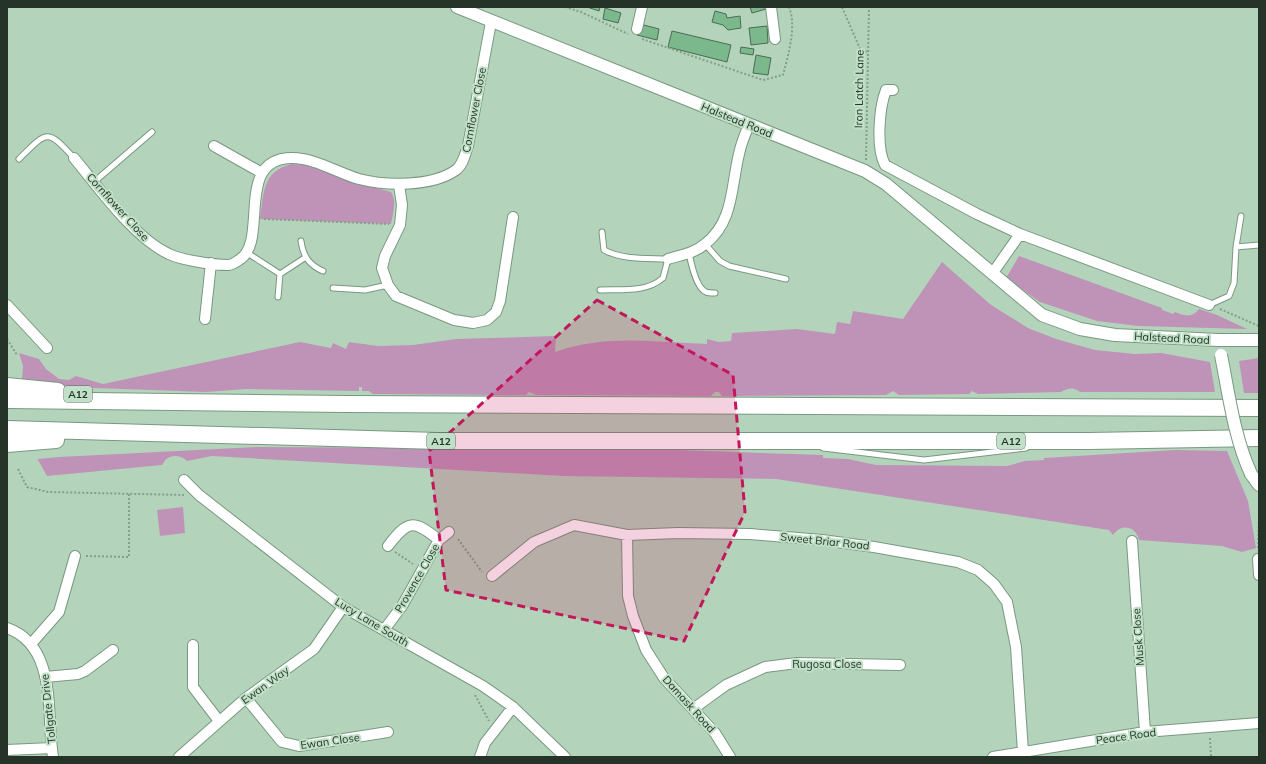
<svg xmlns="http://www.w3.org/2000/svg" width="1266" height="764" font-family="Mulish,sans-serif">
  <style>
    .green { fill: #bf93b8 }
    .building { fill: #7bb98c; stroke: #4c6a54 }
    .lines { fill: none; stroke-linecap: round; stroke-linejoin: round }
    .service-casing { stroke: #799880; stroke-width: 7 }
    .minor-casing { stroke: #799880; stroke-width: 12 }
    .tertiary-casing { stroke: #799880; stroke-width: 14 }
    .trunk-casing { stroke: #799880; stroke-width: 18 }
    .path { stroke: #859f8b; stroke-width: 2; stroke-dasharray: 2 2; stroke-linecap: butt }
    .service { stroke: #fff; stroke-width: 5 }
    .minor { stroke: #fff; stroke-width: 10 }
    .tertiary { stroke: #fff; stroke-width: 12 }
    .trunk { stroke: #fff; stroke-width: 16 }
    .tertiary-bridge-casing { stroke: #799880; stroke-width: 14; stroke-linecap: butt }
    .tertiary-bridge { stroke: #fff; stroke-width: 12 }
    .marked { fill: #c2185b; fill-opacity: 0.2; stroke: #c2185b; stroke-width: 3; stroke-dasharray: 8 5; stroke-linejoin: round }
    .labels { text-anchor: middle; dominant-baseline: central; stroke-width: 4; stroke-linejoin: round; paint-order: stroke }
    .shield { fill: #c0e1c7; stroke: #546758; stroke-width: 1 }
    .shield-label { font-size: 10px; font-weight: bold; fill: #263329 }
    .street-label { font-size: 11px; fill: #263329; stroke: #c0e1c7 }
  </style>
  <rect width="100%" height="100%" fill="#b3d4bb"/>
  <path class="green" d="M292,164L305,165L358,183L391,192C397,201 393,213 391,224L260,219C264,193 262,171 292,164Z
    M1019,256L1162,308V310L1173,314L1175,312C1185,316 1192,318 1199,309L1217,315L1247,329L1138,326L1097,321L1040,302L1006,278Z
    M942,262L991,305L1028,328L1056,339L1095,350L1135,354L1161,353L1210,362L1215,392H1080C1072,387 1069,388 1061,392L978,394L972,391L969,394L899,395L893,391L886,395L722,396L719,392H715L711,396L536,395L529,392L526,395L373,394L369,391H362V387H359V391L246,389L206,392L38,386V380L22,379L23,366L19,353L39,359L46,369L59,379L69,380L76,376L103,384L300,342L331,348L333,343L346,349L349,342L378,346L413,345L456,339L556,336L555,352C604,334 656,342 707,344V339L719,342L731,341L732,333L797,329L835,334L837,322L850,324L853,311L903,319Z
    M1259,358V393H1244L1239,361Z
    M256,447L649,449L823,455V458L848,459L876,465L1007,466L1025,461L1044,460V458L1175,450L1227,451L1248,501L1256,548L1242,552L1222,546L1139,540C1136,526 1121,523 1113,535L1109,530L776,479L564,476L212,456L187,461C178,453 167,455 162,465L47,476L38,460V459L59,457Z
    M183,507L185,533L160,536L157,510Z"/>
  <path class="building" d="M587,7H600L599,11Z
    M750,7H766V9L752,13Z
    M605,8L621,13L618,23L603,19Z
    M715,11L726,14L727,18L740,16L741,28L728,30L723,25L712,22Z
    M640,24L659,29L657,40L637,35Z
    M767,26L768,43L751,45L749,28Z
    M672,31L731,45L727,62L668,47Z
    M741,47L754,49L753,55L740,53Z
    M756,55L771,58L768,75L753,73Z"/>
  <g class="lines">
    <defs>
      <path id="service" d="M19,159C48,130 47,129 74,158
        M94,182L152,132
        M301,241C303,256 309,265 323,271
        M705,244L720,261L729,266L786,279
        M1236,247L1241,216
        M246,252L280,274L278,297
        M689,253C691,263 696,288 706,292C708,293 712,293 715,293
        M280,274L306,257
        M333,288L365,290L388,285
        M600,290C621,289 646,293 663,278L668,259C648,258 622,260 604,250L602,232
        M1209,305L1229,296L1234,283L1236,247L1259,245
        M823,448L924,460L1026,448"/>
      <path id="minor" d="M771,7L775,39
        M637,29L642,7
        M893,90H886C879,108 876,148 885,165L977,214L1020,234L1209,305
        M214,146L262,173
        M74,158C99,188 134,238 169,254C181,260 214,265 228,265C232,265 236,262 239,260C270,242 233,158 292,158C315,158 338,173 359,179C386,186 432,187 456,170C463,165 465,154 468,146L491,22
        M399,185L402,205L400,225L385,256L382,268L388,285L396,296L454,320L473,323L487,320L496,312L500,301L513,217
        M668,259C681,255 695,253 705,244C734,222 731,186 739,154C741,144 745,134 749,125
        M992,274L1020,234
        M7,305L47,348
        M205,319L211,263
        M184,480L199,495L343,607L483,686L513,707L565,757
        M627,535L628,596L633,616L646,650L664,678L715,733L730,757
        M439,540L449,532
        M1132,541L1145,732
        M1258,559L1259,575
        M492,576L534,542L574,525L627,535L678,533L750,534L822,540L874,547L958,562L978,570L994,584L1007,602L1016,647L1023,752
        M7,628C58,646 46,714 53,757
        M384,630L402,606L439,540C413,519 408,520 388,546
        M31,644L59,612L75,556
        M193,645V687L219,721
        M45,677L78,674L85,671L113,650
        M246,698L282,742L299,746L388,732
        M693,709L726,685L765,667L797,663L900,665
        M7,750L52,748
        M179,757L246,698L314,649L343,607
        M480,757L485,743L513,707
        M993,757L1145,732L1259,723"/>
      <path id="tertiary" d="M457,7L865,171L886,184L1042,315L1080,329L1115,335L1218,340H1259
        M1251,474L1259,485"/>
      <path id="trunk" d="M7,386L58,391
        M7,400L347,404L1259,408
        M7,429L439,441H1089L1259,438
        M7,444L56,440"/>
    </defs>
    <use href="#service" class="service-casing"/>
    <use href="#minor" class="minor-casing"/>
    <use href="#tertiary" class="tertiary-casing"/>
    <use href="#trunk" class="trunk-casing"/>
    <path class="path" d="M565,7L581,12L628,34
      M842,7L861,51L868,52
      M642,39L763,80L783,75C788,55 797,27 789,7
      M866,160L869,7
      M264,219L389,224
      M1220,309L1259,326
      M7,339L17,355
      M18,469L27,487L48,492L184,495
      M458,539L482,572
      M1258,548L1259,518
      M395,552L413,564
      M86,556L129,557V494
      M475,695L489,721
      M1210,738L1211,757"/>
    <use href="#service" class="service"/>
    <use href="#minor" class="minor"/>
    <use href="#tertiary" class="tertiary"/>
    <use href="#trunk" class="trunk"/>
    <defs>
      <path id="tertiary-bridge" d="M1221,355C1229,395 1234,437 1251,474"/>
    </defs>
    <use href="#tertiary-bridge" class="tertiary-bridge-casing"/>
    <use href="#tertiary-bridge" class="tertiary-bridge"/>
  </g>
  <path class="marked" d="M597,300L733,375L745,512L684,641L446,590L429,451Z"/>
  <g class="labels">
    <g class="shield">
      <rect x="64" y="386" width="28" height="16" rx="3"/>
      <rect x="427" y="433" width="28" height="16" rx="3"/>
      <rect x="997" y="433" width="28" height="16" rx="3"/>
    </g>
    <g class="shield-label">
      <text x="78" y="394">A12</text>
      <text x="441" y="441">A12</text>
      <text x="1011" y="441">A12</text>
    </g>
    <g class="street-label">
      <text transform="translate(859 89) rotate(-89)">Iron Latch Lane</text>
      <text transform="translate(474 110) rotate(-79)">Cornflower Close</text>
      <text transform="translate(737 120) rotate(22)">Halstead Road</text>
      <text transform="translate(118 207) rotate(48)">Cornflower Close</text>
      <text transform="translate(1172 338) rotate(3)">Halstead Road</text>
      <text transform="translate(825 541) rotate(6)">Sweet Briar Road</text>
      <text transform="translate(417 578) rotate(-60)">Provence Close</text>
      <text transform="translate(372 622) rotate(31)">Lucy Lane South</text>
      <text transform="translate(1138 637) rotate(-94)">Musk Close</text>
      <text x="827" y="664">Rugosa Close</text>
      <text transform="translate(265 685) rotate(-36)">Ewan Way</text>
      <text transform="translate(689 704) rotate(48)">Damask Road</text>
      <text transform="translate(48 709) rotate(-96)">Tollgate Drive</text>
      <text transform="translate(1126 736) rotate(-8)">Peace Road</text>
      <text transform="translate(330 741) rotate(-8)">Ewan Close</text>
    </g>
  </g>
  <rect width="1266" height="764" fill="none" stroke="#263329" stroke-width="16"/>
</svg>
